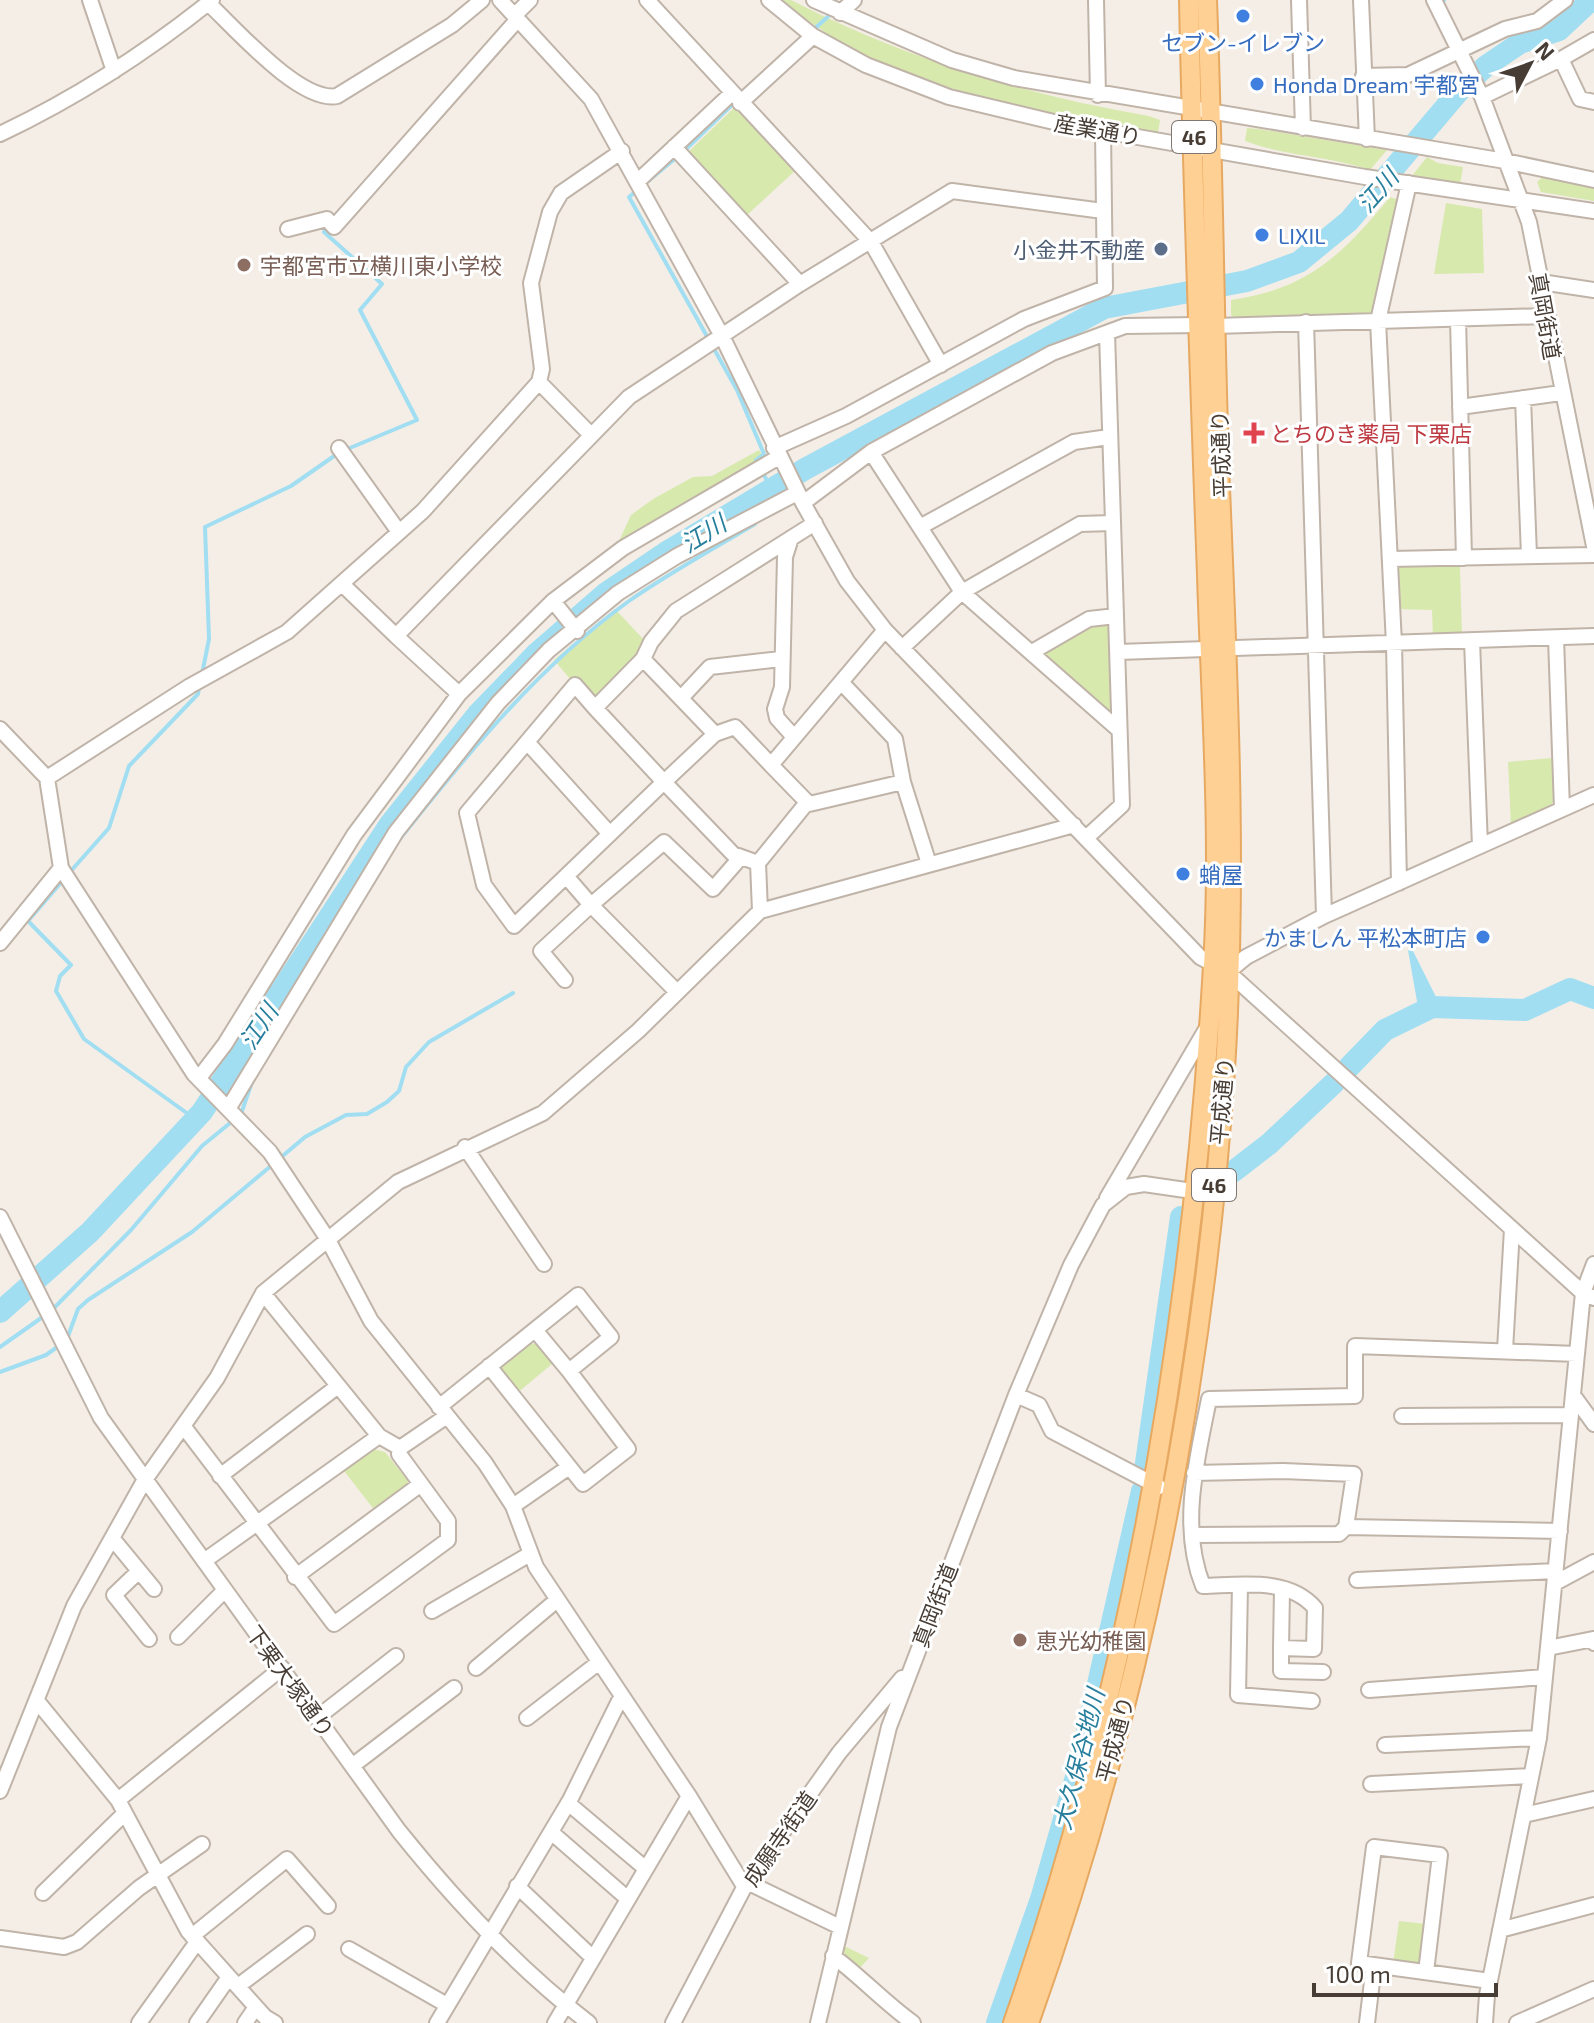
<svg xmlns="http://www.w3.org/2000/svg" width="1594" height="2023" font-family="'Exo 2','Noto Sans JP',sans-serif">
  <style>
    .green { fill: #d8e9ae }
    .water { fill: #a1def2 }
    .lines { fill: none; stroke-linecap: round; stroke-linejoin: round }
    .stream { stroke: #a1def2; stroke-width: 4 }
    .river { stroke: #a1def2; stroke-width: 22 }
    .minor-casing { stroke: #c0b4a9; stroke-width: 18 }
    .major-casing { stroke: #e7a961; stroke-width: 22 }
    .minor { stroke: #fff; stroke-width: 14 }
    .major { stroke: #ffd094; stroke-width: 18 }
    .shop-dot { fill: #3f7fe0; stroke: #fff; stroke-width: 3 }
    .service-dot { fill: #5c6f8a; stroke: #fff; stroke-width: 3 }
    .education-dot { fill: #8d6e63; stroke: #fff; stroke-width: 3 }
    .health-dot { fill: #e0444e; stroke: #fff; stroke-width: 3 }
    .labels { text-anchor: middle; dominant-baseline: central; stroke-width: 6; stroke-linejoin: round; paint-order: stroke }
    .shield { fill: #fff; stroke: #7e7772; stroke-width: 2 }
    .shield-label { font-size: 20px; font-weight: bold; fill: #473d35 }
    .shop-label { font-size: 22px; fill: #366cbe; stroke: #fff; text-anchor: start }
    .street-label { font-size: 22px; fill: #473d35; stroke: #fff }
    .service-label { font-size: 22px; fill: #4e5e75; stroke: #fff; text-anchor: end }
    .education-label { font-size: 22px; fill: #785e54; stroke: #fff; text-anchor: start }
    .health-label { font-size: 22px; fill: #be3a42; stroke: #fff; text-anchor: start }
    .water-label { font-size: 24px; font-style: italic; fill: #277f9d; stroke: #fff }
  </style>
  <rect width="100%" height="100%" fill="#f4eee7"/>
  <path class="green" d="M778,0H791C904,58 1024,95 1149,116L1160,120L1158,133L1144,134L957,96L867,61Z
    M736,106L796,170L746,216L686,154Z
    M1247,128L1259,129L1387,150L1370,170C1330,156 1284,156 1245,141Z
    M1427,157L1438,163L1463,167L1460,185L1411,177Z
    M1544,176L1594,187V201L1541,192L1537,182Z
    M1390,197L1399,200L1376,310L1369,316L1238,321L1231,315V300C1308,289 1342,255 1390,197Z
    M1446,203L1482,209L1484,273L1434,274Z
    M759,450L770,468L628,554L619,541L631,515L653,499L693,477L712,476Z
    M1399,567H1460L1462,635L1433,638L1432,610L1394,609L1392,574Z
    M615,609L645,641C634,663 614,697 588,700L554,660Z
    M1106,623L1111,630L1115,711L1106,714L1045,660V649L1087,626Z
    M1552,758L1555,800L1550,807L1511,826L1508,762Z
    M527,1343L536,1344L552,1364L516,1394L499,1374L500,1366Z
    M373,1449L385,1452L408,1481L406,1490L376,1512L344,1471Z
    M1399,1921L1427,1924L1423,1961L1414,1966L1393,1964Z
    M844,1946L869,1958L857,1971L841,1958Z"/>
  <path class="water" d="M1412,949L1436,997L1418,1007L1408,950Z"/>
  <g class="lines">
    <path class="stream" d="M1443,1L1444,0
      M812,31L833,12
      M684,151L735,102
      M677,157L629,197L737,390L764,454L756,460L758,464
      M329,227L324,232L382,284L360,310L417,420L345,450
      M762,471L771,489
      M202,674L209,639L205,527L291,486L337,454
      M399,840C468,753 539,666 629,601C669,573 713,549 755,524L753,521
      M70,872L109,828L129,766L198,694L199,687
      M64,879L28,921L71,965L60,976L56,991L84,1039L195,1119
      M1415,1016L1418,1007
      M279,1159L305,1137L346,1115L367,1114L387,1102L399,1091L406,1067L429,1042L513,993
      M51,1311L131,1230L202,1146L241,1114L253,1079
      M67,1339L78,1309L88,1300L192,1232L272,1165
      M0,1347L44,1316
      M0,1372L46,1355L60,1345"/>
    <path class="river" d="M1349,1067L1385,1030L1432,1007L1525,1010L1570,989L1594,998
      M1234,1171L1269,1144L1334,1083
      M0,1312L90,1232L202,1112L390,824L477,715L537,653L606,593L665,553L805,469L1104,308L1247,281L1299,262L1349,221L1460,90L1486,66L1520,43L1559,30L1591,0
      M1145,1470L1181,1217
      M997,2023L1041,1899L1080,1763L1142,1491"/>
    <defs>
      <path id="minor" d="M90,0L114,71
        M500,0L591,99L722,336L803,503L847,581L885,630L1200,957L1228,972L1583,1293L1594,1298
        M647,0L871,242L941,365
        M769,0L813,36L866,65L949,97L1058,123L1365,177L1594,211
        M814,0L952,60L1014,78L1505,161L1594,180
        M1096,0L1098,95
        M1299,0L1303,128
        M1361,0L1367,139
        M1434,0L1482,97L1529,222L1594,546
        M208,3C235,28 300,103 337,96L452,25L482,0
        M840,13L854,0
        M515,15L530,0
        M1561,59L1594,40
        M1363,76L1408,75L1505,29L1537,21L1565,0
        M1482,97L1561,59L1580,99L1594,102
        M740,103L813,36
        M0,134C76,98 146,53 212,0
        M674,147L800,284
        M638,181L732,93
        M288,229L327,219L334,227L518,19
        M1541,282L1594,290
        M1458,319L1464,558
        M1306,322L1324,916
        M1215,326L1546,316
        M539,382L590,434
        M1523,398L1529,556
        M1460,407L1561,393
        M339,448L399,532
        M774,448L846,416L1024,319L1105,288L1103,131
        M871,452L962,592L1119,730
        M803,503L871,452L1052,353L1125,326L1200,325
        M920,527L1074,442L1109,437
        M791,538L785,557L782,687L775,709L777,718L794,737
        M1390,559L1594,555
        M342,584L396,636L629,397L800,284L952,191L1103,211
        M553,601L577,631
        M1556,638L1562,809
        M1472,641L1480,846
        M902,648L962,592L1080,524L1112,523
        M1032,652L1089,619L1116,616
        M1118,652L1594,636
        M643,659L715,734
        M841,682L895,739L903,782
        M459,694L553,601L623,548L779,457
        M681,698L710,667L781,659
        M595,708L664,782L514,926L484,885L467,813L575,685L595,708L643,659L651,642L676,611L815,523
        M0,729L47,778
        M527,742L610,834
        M771,765L809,804
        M1086,838L1122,805L1107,333
        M758,863L805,805L903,782L929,864
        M61,868L194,1074L270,1152L327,1238L371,1321L485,1463L513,1506L536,1567L689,1796L744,1886
        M1399,883L1394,644L1378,321L1409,183
        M760,911L758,863L733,854L664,782L715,734L735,727L771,765L885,630
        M0,943L61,868L47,778L190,686L287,632L423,511L539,382L542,369L531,283L550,212L561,193L622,151
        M1228,972L1246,957L1324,916L1594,795
        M565,980L541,951L591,905L566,876
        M677,992L591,905L664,842L713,889L741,857
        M199,1078L225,1044L354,835L459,694L396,636
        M228,1109L396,832L498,703L549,650L618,593L677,556L797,493
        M465,1147L544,1264
        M1107,1198L1208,1026
        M0,1217L101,1418L399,1831C456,1902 517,1968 589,2023
        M263,1293L379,1436
        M535,1330L569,1371
        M1505,1350L1512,1229
        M1016,1395L1039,1405L1052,1431L1159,1487
        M1573,1395L1594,1424
        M439,1407L578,1295L611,1337L569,1371L628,1449L583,1484L489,1366
        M1402,1416L1571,1415
        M184,1427L334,1624L448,1540V1521L399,1454L400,1448
        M1194,1473L1283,1471L1354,1474L1346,1527L1560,1531
        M220,1476L338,1386
        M513,1506L569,1467
        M1194,1535L1339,1534L1346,1527
        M112,1538L154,1589
        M204,1561L379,1436L400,1448L447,1416
        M139,1571L114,1595L149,1639
        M295,1577L421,1484
        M1357,1580L1556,1571
        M1555,1583L1594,1562
        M1240,1585L1238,1695L1312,1701
        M1282,1590L1281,1648L1314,1649L1315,1608C1289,1577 1241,1585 1203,1586C1179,1526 1197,1460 1209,1399L1355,1396V1346L1577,1354
        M432,1611L530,1554
        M178,1637L225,1590
        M1281,1648V1671L1323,1672
        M1548,1648L1593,1639L1594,1643
        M476,1668L557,1600
        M1369,1690L1545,1677
        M37,1701L118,1800L188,1931L265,2017L275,2023
        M318,1717L396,1656
        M527,1718L598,1663
        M1385,1745L1539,1738
        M352,1766L454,1688
        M1371,1784L1531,1776
        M0,1791L74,1606L144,1481L217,1378L263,1293L398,1182L543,1113L638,1031L760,911L1074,825
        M118,1800L282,1668
        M568,1803L646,1869
        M1524,1815L1594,1799
        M551,1832L628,1899
        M747,1882L840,1927
        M517,1886L593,1958
        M43,1893L125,1813
        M1500,1930L1594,1905
        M192,1936L287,1859L328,1906
        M0,1938L64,1947L77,1942L139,1888L202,1844
        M349,1949L447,2005
        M833,1956C861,1977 884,2002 913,2023
        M1426,1972L1440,1855L1374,1847L1359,1963C1403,1969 1446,1975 1490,1981
        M238,1986L307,1934
        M139,2023L197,1942
        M197,2023L229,1977
        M245,2023L256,2007
        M437,2023L570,1800L621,1697
        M555,2023L689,1796
        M673,2023L747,1882L839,1753L902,1678
        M818,2023L889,1727L1016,1395L1071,1265L1103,1205L1126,1187L1144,1184L1213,1194
        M1367,2023L1374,1965
        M1485,2023L1487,1995L1539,1738L1583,1293L1594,1264
        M1517,2023L1594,1989"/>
      <path id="major" d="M1013,2023C1132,1683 1192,1325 1213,966C1221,836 1211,705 1207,575C1200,384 1193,192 1189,0
        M1029,2023C1138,1718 1204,1392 1225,1069C1238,866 1227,665 1219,463C1214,308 1213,154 1207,0"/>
    </defs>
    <use href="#minor" class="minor-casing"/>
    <use href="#major" class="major-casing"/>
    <use href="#minor" class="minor"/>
    <use href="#major" class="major"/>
  </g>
  <g class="shop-dot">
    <circle cx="1243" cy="16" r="8"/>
    <circle cx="1257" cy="84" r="8"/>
    <circle cx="1262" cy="235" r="8"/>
    <circle cx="1183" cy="874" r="8"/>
    <circle cx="1483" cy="937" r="8"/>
  </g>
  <circle class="service-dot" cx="1161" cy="249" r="8"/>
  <g class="education-dot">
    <circle cx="244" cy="265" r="8"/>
    <circle cx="1020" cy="1640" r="8"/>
  </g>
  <path class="health-dot" d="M1250 421h8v8h8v8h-8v8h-8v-8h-8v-8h8z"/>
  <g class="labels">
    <g class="shield">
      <rect x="1172" y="121" width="44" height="32" rx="6"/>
      <rect x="1192" y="1169" width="44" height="32" rx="6"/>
    </g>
    <g class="shield-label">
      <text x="1194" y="137">46</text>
      <text x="1214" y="1185">46</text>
    </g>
    <g class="shop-label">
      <text x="1243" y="42" text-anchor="middle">セブン-イレブン</text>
      <text x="1273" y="84">Honda Dream 宇都宮</text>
      <text x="1278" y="235">LIXIL</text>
      <text x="1199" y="874">蛸屋</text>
      <text x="1467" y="937" text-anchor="end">かましん 平松本町店</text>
    </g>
    <g class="street-label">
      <text transform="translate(1098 129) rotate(10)">産業通り</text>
      <text transform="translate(1546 316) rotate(80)">真岡街道</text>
      <text transform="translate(1220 454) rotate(-92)">平成通り</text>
      <text transform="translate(1221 1101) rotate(-85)">平成通り</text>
      <text transform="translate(934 1605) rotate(-69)">真岡街道</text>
      <text transform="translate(291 1681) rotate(54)">下栗大塚通り</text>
      <text transform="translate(1114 1739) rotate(-75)">平成通り</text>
      <text transform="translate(779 1838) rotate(-55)">成願寺街道</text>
    </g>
    <g class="service-label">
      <text x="1145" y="249">小金井不動産</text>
    </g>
    <g class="education-label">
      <text x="260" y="265">宇都宮市立横川東小学校</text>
      <text x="1036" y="1640">恵光幼稚園</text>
    </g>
    <g class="health-label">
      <text x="1270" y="433">とちのき薬局 下栗店</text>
    </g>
    <g class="water-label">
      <text transform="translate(1377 190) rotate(-49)">江川</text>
      <text transform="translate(703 533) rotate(-32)">江川</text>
      <text transform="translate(258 1026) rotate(-57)">江川</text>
      <text transform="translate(1078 1759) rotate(-76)">大久保谷地川</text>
    </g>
  </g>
  <g transform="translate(1530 64) rotate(49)" stroke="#ffffff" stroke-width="6" paint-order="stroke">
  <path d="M0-6L14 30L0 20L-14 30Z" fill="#473d35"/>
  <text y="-12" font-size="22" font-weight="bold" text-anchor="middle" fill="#473d35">N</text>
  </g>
  <path d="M1314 1983v12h182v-12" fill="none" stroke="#473d35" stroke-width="4"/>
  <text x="1326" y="1983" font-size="24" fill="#473d35" stroke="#ffffff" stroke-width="6" paint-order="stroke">100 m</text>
</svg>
